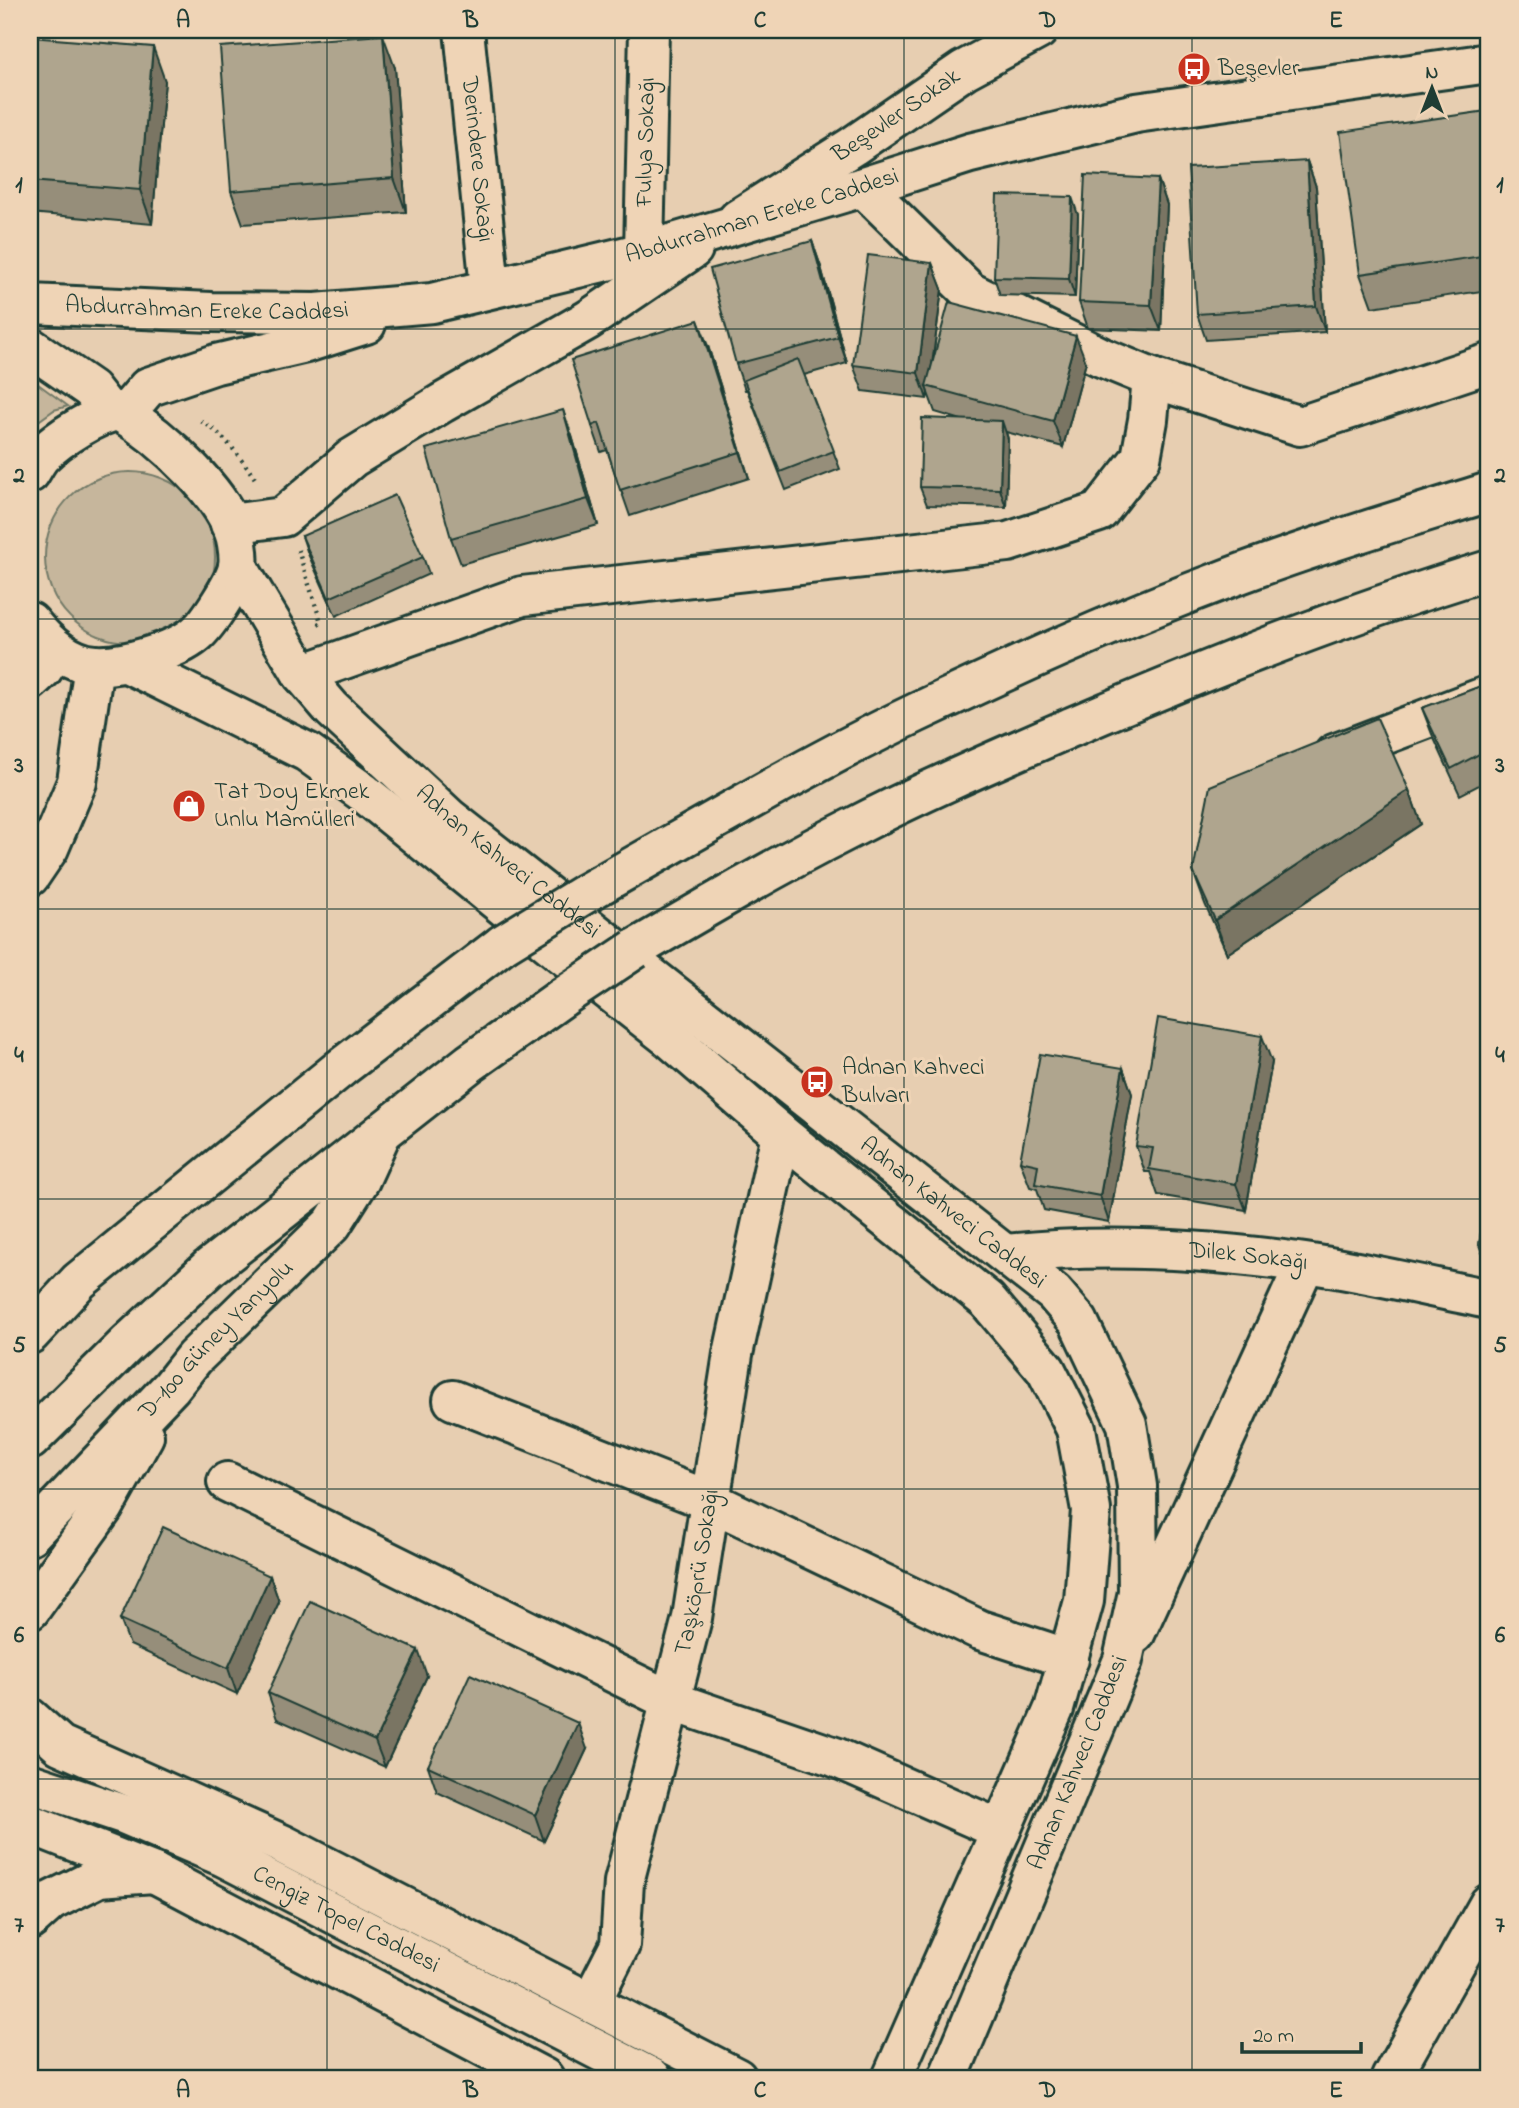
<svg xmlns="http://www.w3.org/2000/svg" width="1519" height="2108" font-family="'Indie Flower',sans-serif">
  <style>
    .green { fill: #c6b69c; stroke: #727a68; stroke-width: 2 }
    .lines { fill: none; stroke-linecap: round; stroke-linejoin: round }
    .minor-casing { stroke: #1f3d34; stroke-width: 44 }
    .major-casing { stroke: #1f3d34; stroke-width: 44 }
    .highway-casing { stroke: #1f3d34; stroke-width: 44 }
    .path { stroke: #1f3d34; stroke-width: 4.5; stroke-dasharray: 2 5; stroke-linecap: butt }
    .minor { stroke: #efd4b6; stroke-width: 38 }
    .major { stroke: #efd4b6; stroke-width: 38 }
    .highway { stroke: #efd4b6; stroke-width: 38 }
    .highway-bridge-casing { stroke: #1f3d34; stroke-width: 44; stroke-linecap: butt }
    .highway-bridge { stroke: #efd4b6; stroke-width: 38 }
    .wall { fill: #968e7a; stroke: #1f3d34; stroke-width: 2 }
    .shaded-wall { fill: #7a7463; stroke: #1f3d34; stroke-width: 2 }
    .building { fill: #afa58e; stroke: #1f3d34; stroke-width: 2 }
    .grid { fill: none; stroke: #1f3d34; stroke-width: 2; stroke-opacity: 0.55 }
    .labels { text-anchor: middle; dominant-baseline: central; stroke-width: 6; stroke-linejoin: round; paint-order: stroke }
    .poi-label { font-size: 24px; fill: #1f3d34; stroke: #efd4b6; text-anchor: start }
    .street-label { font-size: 24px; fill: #1f3d34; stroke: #efd4b6 }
    .neatline { fill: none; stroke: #1f3d34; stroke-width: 2.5 }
    .grid-label { font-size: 23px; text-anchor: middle; font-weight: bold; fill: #1f3d34 }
  </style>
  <rect width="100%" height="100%" fill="#e7ceb1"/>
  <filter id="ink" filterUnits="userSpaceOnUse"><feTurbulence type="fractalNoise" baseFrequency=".0143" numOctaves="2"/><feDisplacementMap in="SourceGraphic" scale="14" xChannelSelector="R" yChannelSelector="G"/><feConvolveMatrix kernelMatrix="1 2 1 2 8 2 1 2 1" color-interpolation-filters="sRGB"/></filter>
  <g filter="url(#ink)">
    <path class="green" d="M30,378L68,406L54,410L30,427Z
      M45 557a85 85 0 1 1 170 0a85 85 0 1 1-170 0Z"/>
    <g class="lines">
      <defs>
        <g id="minor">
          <path id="s1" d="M464,30L490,288"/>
          <path d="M863,187L970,292L1101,357L1152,378L1300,426L1489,363"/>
          <path id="s2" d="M738,219L853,146L964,70L1038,30"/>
          <path id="s3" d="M644,252L649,30"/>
          <path d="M302,674L522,596L1008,542L1099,512L1141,458L1148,420L1152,378"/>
          <path d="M1334,754L1489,695"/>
          <path d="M30,876L49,848L77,782L94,665"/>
          <path id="s4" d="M1006,1254C1106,1243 1206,1249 1305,1263C1367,1272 1428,1287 1489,1299"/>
          <path d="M453,1400L710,1501L980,1630L1069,1659"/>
          <path d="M227,1482L671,1701L835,1757L1001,1830"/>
          <path d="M1135,1634L1305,1264"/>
          <path d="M30,1920L51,1901L99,1877L154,1873"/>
          <path id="s5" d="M591,2002L620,1945L624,1882L692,1618L733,1354L781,1134"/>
          <path d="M1391,2078L1489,1904"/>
        </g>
        <g id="major">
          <path id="s6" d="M30,304L211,312L316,313L432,303L644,252L863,187L970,153L1136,113L1489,63"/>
          <path d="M30,347L91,389L109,412"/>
          <path d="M125,414L148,387L216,364L306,343L366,324"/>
          <path d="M30,473C34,467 37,460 42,455C59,438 96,414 119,411C159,435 230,497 237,544C238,550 239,560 238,566C236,581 208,624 196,634C176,651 122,667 95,665C68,663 46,642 30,622"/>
          <path d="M230,524L283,517L352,458L442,403L588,320L693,249"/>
          <path id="s7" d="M238,567L302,674L332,709L449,818L1054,1293L1078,1321L1127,1424L1137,1486L1138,1592L1123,1660L948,2078"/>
          <path d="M127,663L307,752L364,793L561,953L672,1040L781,1134L987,1300L1046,1370L1076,1429L1091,1510L1084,1601L1054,1709L892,2078"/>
          <path d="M30,681L43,669L56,650"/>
          <path id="s8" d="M30,1535L171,1387L194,1358L332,1224L360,1180L382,1132"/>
          <path d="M30,1610L104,1507L144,1436"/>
          <path d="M30,1718L60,1745L282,1844L737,2078"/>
          <path id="s9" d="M30,1783L126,1815L224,1857L652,2078"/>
          <path d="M30,1824L154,1873L544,2078"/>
        </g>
        <path id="highway" d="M586,893C695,832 803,767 916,713C1013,667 1112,622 1213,584C1303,549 1397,521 1489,492
          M635,949C705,908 775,867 848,830C921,792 998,759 1074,726C1210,668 1348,613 1489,570
          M30,1334L79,1281L342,1067L503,944
          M30,1440L127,1344L209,1268L470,1063L563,997"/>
      </defs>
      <use href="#minor" class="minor-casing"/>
      <use href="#major" class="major-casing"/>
      <use href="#highway" class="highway-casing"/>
      <path class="path" d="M201,421C224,434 241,458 256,480
        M298,550L321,622L318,624"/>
      <use href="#minor" class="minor"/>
      <use href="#major" class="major"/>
      <use href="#highway" class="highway"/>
      <defs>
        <path id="highway-bridge" d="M503,944L586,893
          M563,997L635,949"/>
      </defs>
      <use href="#highway-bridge" class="highway-bridge-casing"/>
      <use href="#highway-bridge" class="highway-bridge"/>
    </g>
    <path class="wall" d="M30,37L165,81L152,224L30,213Z
      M395,68L406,212L243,224L231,191Z
      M1489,116V290L1372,307L1360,274Z
      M1307,161L1316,187L1325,332L1206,340L1197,314Z
      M1158,179L1167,205L1161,331L1088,328L1079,302Z
      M1078,215L1075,297L1000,295L994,277Z
      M812,241L821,267L847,363L804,375L840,469L786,490L747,390H745L736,364Z
      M932,263L942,289L932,365L1086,362L1063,447L1006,432L1008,439L1006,507L927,505L920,487L962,420L935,412L928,393L927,399L863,391L853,365Z
      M708,346L749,478L630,516L607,450L601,452L592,426Z
      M572,436L598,525L461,564L451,538Z
      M302,536L423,557L429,574L336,616L308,554Z
      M1489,683V780L1460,795L1432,734L1422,708Z
      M1409,790L1421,824L1227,954L1205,904L1193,871Z
      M1272,1062L1246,1210L1158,1195L1150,1172H1145L1136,1146Z
      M1123,1068L1132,1094L1109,1222L1044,1210L1037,1189L1030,1187L1020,1161Z
      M1489,1183V1271L1479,1245Z
      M270,1576L279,1602L237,1694L130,1645L120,1619Z
      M427,1676L385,1767L277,1719L268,1693Z
      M587,1749L544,1841L437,1792L428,1766Z"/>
    <path class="shaded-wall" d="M383,35L395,68L406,212L394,178Z
      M153,47L165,81L152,224L140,190Z
      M1307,161L1316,187L1325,332L1316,306Z
      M1158,179L1167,205L1161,331L1151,305Z
      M1072,197L1078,215L1075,297L1069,279Z
      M812,241L821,267L847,363L838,337Z
      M932,263L942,289L929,387L926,386L928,393L927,399L918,373Z
      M698,320L708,346L749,478L740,452Z
      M1076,336L1086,362L1063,447L1053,421Z
      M563,410L572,436L598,525L588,499Z
      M1002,421L1008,439L1006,507L1000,489Z
      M1409,790L1421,824L1227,954L1215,920Z
      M1262,1036L1272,1062L1246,1210L1236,1184Z
      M1123,1068L1132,1094L1109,1222L1100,1196Z
      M270,1576L279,1602L237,1694L228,1668Z
      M418,1650L427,1676L385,1767L375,1741Z
      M578,1723L587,1749L544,1841L535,1815Z"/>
    <path class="building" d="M383,35L394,178L231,191L220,47Z
      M30,37L153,47L140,190L30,181Z
      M1487,111L1489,124V255L1360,274L1340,132Z
      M1307,161L1316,306L1197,314L1188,168Z
      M1085,175L1158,179L1151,305L1079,302Z
      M997,195L1072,197L1069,279L994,277Z
      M812,241L838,337L736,364L710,269Z
      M868,255L932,263L918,373L853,365Z
      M949,302L1076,336L1053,421L926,386Z
      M698,320L740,452L620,490L599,423L592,426L571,360Z
      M798,359L834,451L780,472L744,380Z
      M563,410L588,499L451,538L426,449Z
      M922,418L1002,421L1000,489L920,487Z
      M395,495L423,557L329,598L302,536Z
      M1489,683V749L1451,769L1422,708Z
      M1377,718L1409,790L1215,920L1193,871L1210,786Z
      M1158,1018L1262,1036L1236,1184L1149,1169L1153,1148L1136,1146Z
      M1040,1054L1123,1068L1100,1196L1035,1184L1038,1165L1020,1161Z
      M1489,1183V1246L1479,1245Z
      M163,1527L270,1576L228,1668L120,1619Z
      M310,1601L418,1650L375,1741L268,1693Z
      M470,1674L578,1723L535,1815L428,1766Z"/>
  </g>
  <path class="grid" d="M327,30V2078M615,30V2078M904,30V2078M1192,30V2078M30,329H1489M30,619H1489M30,909H1489M30,1199H1489M30,1489H1489M30,1779H1489"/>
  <defs>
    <symbol id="bus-disc" viewBox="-11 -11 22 22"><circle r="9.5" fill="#c8321e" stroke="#efd4b6"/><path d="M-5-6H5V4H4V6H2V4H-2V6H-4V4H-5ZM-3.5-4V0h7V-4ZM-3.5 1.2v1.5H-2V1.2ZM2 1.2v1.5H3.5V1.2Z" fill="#fff"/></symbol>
    <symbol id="shop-disc" viewBox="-11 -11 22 22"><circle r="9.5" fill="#c8321e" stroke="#efd4b6"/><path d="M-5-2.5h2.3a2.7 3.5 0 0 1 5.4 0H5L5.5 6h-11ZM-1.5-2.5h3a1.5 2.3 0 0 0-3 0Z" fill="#fff"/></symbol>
  </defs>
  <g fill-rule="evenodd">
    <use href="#bus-disc" x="1175" y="50" width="38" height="38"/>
    <use href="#shop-disc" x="170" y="787" width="38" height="38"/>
    <use href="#bus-disc" x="798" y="1063" width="38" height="38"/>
  </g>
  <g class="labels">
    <g class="poi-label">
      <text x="1218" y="69">Beşevler</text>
      <text x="214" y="792">Tat Doy Ekmek<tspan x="214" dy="28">Unlu Mamülleri</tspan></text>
      <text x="842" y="1068">Adnan Kahveci<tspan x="842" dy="28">Bulvarı</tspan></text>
    </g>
    <g class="street-label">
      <text stroke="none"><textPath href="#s2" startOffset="189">Beşevler Sokak</textPath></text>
      <text stroke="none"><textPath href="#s3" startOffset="110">Fulya Sokağı</textPath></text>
      <text stroke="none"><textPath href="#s1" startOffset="130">Derindere Sokağı</textPath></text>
      <text stroke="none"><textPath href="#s6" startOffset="744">Abdurrahman Ereke Caddesi</textPath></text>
      <text stroke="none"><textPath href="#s6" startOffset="177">Abdurrahman Ereke Caddesi</textPath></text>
      <text stroke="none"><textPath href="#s7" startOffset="404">Adnan Kahveci Caddesi</textPath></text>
      <text stroke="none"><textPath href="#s7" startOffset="971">Adnan Kahveci Caddesi</textPath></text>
      <text stroke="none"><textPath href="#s4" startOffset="243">Dilek Sokağı</textPath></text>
      <text stroke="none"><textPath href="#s8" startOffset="270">D-100 Güney Yanyolu</textPath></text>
      <text stroke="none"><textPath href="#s5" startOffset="446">Taşköprü Sokağı</textPath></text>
      <text transform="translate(1079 1763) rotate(-68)">Adnan Kahveci Caddesi</text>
      <text stroke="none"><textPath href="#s9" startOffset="345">Cengiz Topel Caddesi</textPath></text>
    </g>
  </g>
  <rect width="1519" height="2108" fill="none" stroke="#efd4b6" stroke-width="77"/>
  <g transform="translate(1432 88)" stroke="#efd4b6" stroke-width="5" paint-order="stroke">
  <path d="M0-5L12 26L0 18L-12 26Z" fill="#1f3d34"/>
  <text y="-10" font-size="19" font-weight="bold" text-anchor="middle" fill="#1f3d34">N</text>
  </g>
  <path d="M1242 2042v10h119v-10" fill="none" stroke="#1f3d34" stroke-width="3.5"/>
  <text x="1253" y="2042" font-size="21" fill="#1f3d34" stroke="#efd4b6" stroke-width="5" paint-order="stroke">20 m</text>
  <rect x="38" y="38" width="1442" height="2032" class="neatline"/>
  <g class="grid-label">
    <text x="183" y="27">A</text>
    <text x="471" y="27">B</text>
    <text x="760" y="27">C</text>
    <text x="1048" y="27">D</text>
    <text x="1336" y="27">E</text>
    <text x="19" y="192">1</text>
    <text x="1500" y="192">1</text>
    <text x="19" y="482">2</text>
    <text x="1500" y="482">2</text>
    <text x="19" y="772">3</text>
    <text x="1500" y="772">3</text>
    <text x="19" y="1062">4</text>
    <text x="1500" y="1062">4</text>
    <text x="19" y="1352">5</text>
    <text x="1500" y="1352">5</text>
    <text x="19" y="1642">6</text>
    <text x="1500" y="1642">6</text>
    <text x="19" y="1932">7</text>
    <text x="1500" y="1932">7</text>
    <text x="183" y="2097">A</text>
    <text x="471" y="2097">B</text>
    <text x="760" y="2097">C</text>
    <text x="1048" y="2097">D</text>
    <text x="1336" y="2097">E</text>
  </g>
</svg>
